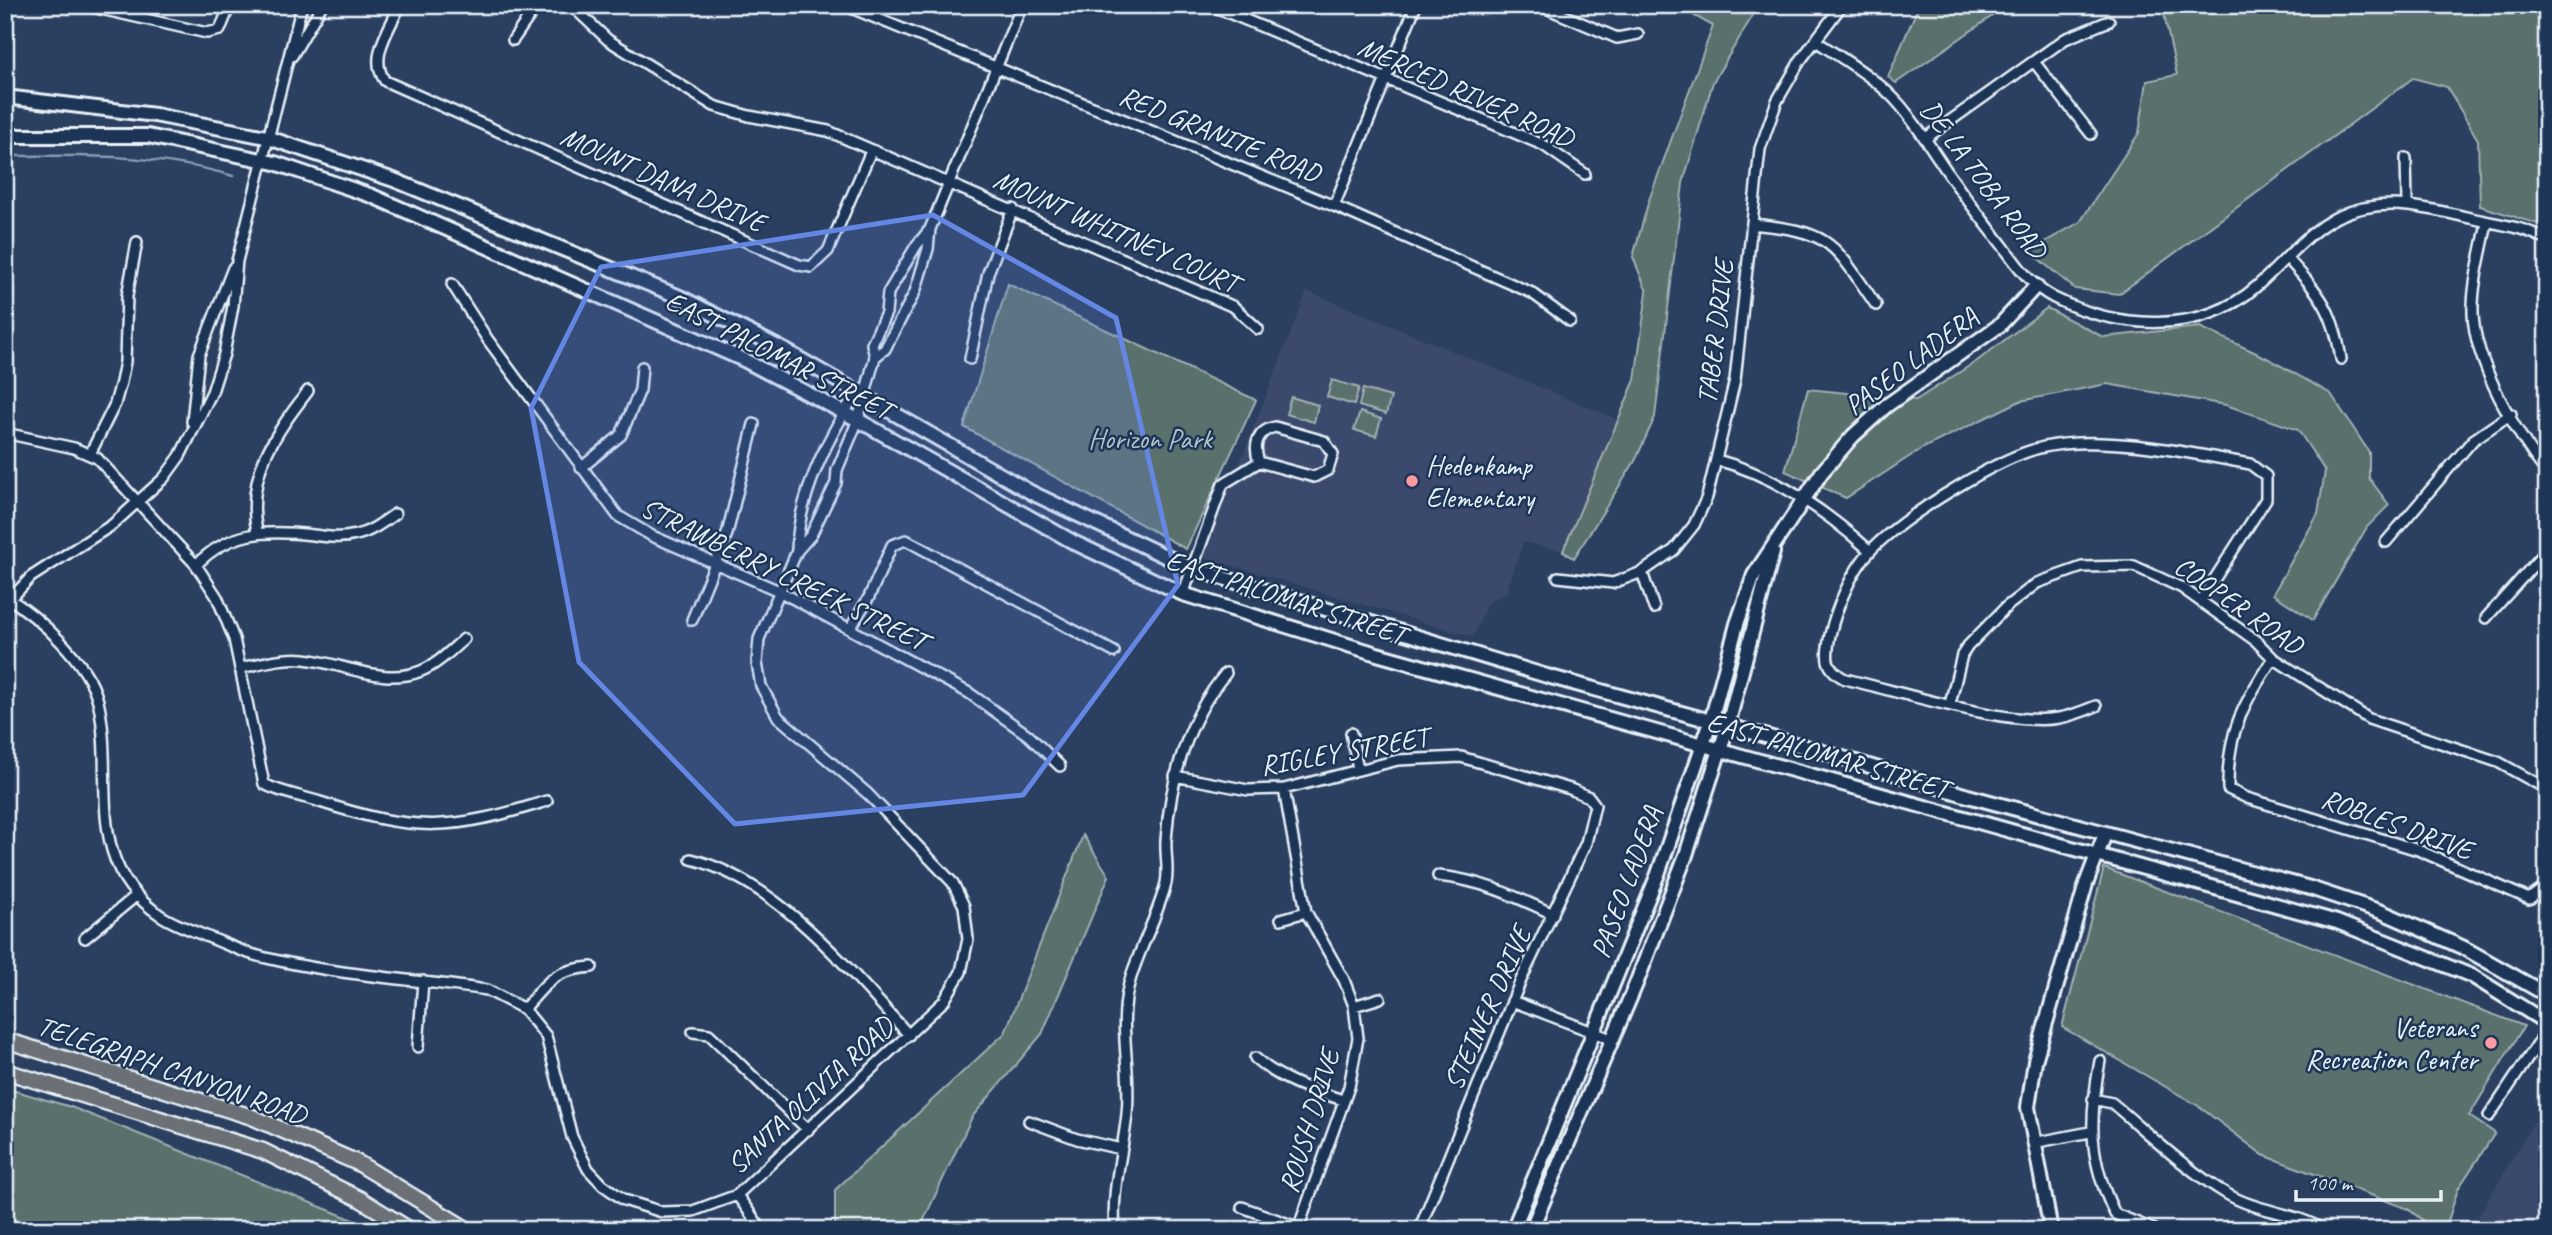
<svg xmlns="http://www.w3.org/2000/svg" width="2552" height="1235" font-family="Caveat,sans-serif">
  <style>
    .built { fill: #3b4a6d }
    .green { fill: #5a706c; stroke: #a1b0b2; stroke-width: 2 }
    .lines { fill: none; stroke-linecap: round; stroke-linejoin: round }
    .stream { stroke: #879eb7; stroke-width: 2.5 }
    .minor-casing { stroke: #e8f1f8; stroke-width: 14 }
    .tertiary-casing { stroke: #e8f1f8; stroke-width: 18 }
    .secondary-casing { stroke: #e8f1f8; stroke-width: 18 }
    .primary-casing { stroke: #e8f1f8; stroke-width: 19 }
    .minor { stroke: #1d3557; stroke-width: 9 }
    .tertiary { stroke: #1d3557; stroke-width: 12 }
    .secondary { stroke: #1d3557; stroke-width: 12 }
    .primary { stroke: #6b6f75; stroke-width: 14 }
    .marked { fill: #6487e3; fill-opacity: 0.2; stroke: #6487e3; stroke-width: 5; stroke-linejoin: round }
    .poi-dot { fill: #ff9aa2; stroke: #1d3557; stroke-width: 2.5 }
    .labels { text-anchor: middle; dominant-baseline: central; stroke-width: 5; stroke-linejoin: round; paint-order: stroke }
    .street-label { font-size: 28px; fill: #e8f1f8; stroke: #1d3557 }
    .park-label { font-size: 28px; fill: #b6c4c7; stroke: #1d3557 }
    .poi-label { font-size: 28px; fill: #e8f1f8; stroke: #1d3557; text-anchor: start }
  </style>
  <rect width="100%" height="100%" fill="#2b3f61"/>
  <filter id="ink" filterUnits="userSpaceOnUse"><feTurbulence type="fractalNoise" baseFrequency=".0143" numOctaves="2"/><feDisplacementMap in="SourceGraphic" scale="14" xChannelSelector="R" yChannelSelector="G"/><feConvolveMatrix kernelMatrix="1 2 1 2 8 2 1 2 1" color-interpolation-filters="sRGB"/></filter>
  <g filter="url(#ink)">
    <path class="built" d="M1307,291L1617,419L1563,551L1523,542L1506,593L1487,603L1473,637L1203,557Z
      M2547,1100V1230H2470Z"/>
    <path class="green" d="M1675,5H1759L1713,82L1683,183L1655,417L1635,461L1574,558L1563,551L1635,380L1647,292L1633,257L1649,200L1713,26Z
      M1919,5H2008L1896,83L1888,77Z
      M2162,5H2547V227L2480,206L2478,140L2447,87L2413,78L2119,294L2075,289L2029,251L2080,222L2139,133L2147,81L2177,75Z
      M1008,284L1256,400L1186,549L964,427Z
      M2047,308L2103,337L2200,327L2267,358L2331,394L2369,452V478L2389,505L2367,527L2313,620L2273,594L2318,514L2325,471L2298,430L2226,405L2107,384L2020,401L1921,449L1846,498L1785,471L1808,389L1916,400L1977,361Z
      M1332,380L1359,388L1354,405L1327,397Z
      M1363,389L1391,397L1386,414L1359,406Z
      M1291,397L1318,405L1314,422L1286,414Z
      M1360,412L1381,419L1376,436L1354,430Z
      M1083,835L1109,876L1042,1034L972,1117L919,1230H835V1190L1005,1033Z
      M2104,868L2524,1026L2469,1116L2495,1133L2458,1189L2448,1221L2435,1230L2408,1209L2263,1155L2197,1105L2062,1027Z
      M5,1088L71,1107L351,1219L368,1230H5Z"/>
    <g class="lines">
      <path class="stream" d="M5,156C81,155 160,154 233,176"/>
      <defs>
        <path id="minor" d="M83,5L207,33L220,30L230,5
          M400,5C390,29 368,57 385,81L799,265L811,267L828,251L871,151
          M571,5L608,40L714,106L749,116L828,131L1234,307L1258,329
          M844,5L1334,206L1532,293L1570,321
          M1210,5L1543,145L1585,174
          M1539,5L1617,38L1638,34
          M513,40L537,5
          M1816,41C1844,60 1878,79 1900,105C1922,131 1938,160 1958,187C1972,207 1988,226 2003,246C2017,265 2032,287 2054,298C2117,329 2201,336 2257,286C2283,263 2307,232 2337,217C2381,196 2423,207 2466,217C2494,224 2521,225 2547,240
          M292,56L322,5
          M2035,63L2091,134
          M1926,138L2065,39L2109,21
          M2406,158L2407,203
          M1334,206L1416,5
          M2487,222C2482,251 2472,284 2473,313C2474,362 2517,435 2547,473
          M1752,224C1832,232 1832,241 1876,305
          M2287,258C2320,295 2333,308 2341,359
          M452,284L488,340L618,516L652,536L779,591L969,693L1028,735L1060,766
          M875,357L872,344L886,313L888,293L916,246L930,229L1022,5
          M970,359L988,273L1013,209
          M192,422L199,355L233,268
          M1275,427L1324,441L1333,454L1328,470L1314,477L1259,462C1253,445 1257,431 1275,427Z
          M5,433L74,448L97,458L196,565L217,597L234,639L264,784C281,793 302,796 320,802C416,833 451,831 547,801
          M90,454L115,404L121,382L125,362L127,296L137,242
          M1717,460C1775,475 1826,511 1870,551
          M581,468L621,435L640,390L642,367
          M257,532C245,475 275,434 308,391
          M2386,542L2473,440L2511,414
          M797,550C798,496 829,435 859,389
          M196,565C230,530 267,530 313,535C327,537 342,539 356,535C371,532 383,522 395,514
          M1642,572L1654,608
          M1558,577L1613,583L1642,572L1674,550L1694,525L1707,497L1735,380L1760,149L1777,101L1800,61L1842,5
          M1183,594L1223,484L1259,462
          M5,596C39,617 88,661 98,701C116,778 81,861 160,915C175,925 192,930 208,937C226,944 244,953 262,957C335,975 413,979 487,990L524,1009L546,1036L572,1137L588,1169L603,1185L624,1200L662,1212L693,1211L737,1195L944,1001L961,972L968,939L964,906L953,883L868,794L778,717L761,686L757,663L759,639L797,551L811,535L836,483L837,470L858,420L875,357L885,349L915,292L928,249L930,229
          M5,605L31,577L112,525L164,478L180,456L212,392L224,354L233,306L237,261L302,5
          M2486,618L2547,550
          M692,620L727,534L754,424
          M850,629L869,597L892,545L906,540L1114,652
          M2273,658C2243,705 2227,731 2228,789L2247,798L2418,850L2529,899L2547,886
          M241,668C262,663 282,657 304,659C342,663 384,686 421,671C437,665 451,650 464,639
          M1950,704L1962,655L1968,646L2006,607L2037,583L2082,567L2134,566L2182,588L2256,641L2273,658L2369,719L2498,762L2547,789
          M2096,706C2084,711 2072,716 2059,718C2009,727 1898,691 1845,679C1824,668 1826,657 1830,635C1836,608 1852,570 1871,550C1903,517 2000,456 2044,447C2103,434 2190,453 2250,464L2266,476V499L2201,600
          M1351,733L1358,769
          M1175,776L1248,790L1284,789L1398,760L1461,757L1570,789L1589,797L1595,805L1586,843L1521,980L1419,1230
          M1284,789L1306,912L1344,980L1354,1006L1358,1038L1349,1087L1298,1229
          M691,859C777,880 851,972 909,1035
          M1438,876C1481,880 1514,896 1553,914
          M1281,919L1306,912
          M85,938L137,895
          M1512,1001L1611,1039
          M1354,1006L1380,998
          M524,1009C549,981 553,970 592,967
          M693,1032L709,1034L808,1130
          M418,1047L423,981
          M1255,1058C1280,1080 1311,1090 1343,1100
          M2100,1061C2089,1119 2088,1159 2115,1214L2155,1230
          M2093,1099L2112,1103C2149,1134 2186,1170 2227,1194C2258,1212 2294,1212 2324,1230
          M2489,1116L2547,1030
          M1029,1121L1077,1139L1121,1149
          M2033,1143L2090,1132
          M737,1195L762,1230
          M1242,1207L1305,1230
          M1115,1230C1111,1190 1123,1153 1127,1114C1132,1068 1116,1023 1131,977C1141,945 1158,915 1166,883C1169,869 1165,854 1166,840C1170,781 1187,719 1226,673"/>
        <path id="tertiary" d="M1711,721L1737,624L1754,575L1822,472L1853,436L1886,406L2000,325L2036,286
          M1728,725L1773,552
          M2051,1230L2028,1107L2035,1061L2086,884L2105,834"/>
        <path id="secondary" d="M5,97L155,115L266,137L394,180L680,297L786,351L1032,493L1190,568L1547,676L1820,751L1968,796L2310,888L2382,912L2464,948L2547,995
          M5,136H148L275,163L372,196L744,360L858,420L1075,543L1183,594L1377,654L2337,922L2472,976L2547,1023
          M1513,1230L1658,874L1711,721
          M1531,1230L1636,984L1686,855L1728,725"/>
        <path id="primary" d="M5,1040L252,1117L358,1163L468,1230
          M5,1071L263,1151L360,1199L410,1230"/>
      </defs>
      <use href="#minor" class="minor-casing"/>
      <use href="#tertiary" class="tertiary-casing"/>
      <use href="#secondary" class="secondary-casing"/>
      <use href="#primary" class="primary-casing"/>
      <use href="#minor" class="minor"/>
      <use href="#tertiary" class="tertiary"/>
      <use href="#secondary" class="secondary"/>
      <use href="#primary" class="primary"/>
    </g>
  </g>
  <path class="marked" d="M933,215L1116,318L1178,585L1023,795L735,824L579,662L531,408L601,267Z"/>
  <g class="poi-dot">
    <circle cx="1412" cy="481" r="7"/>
    <circle cx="2491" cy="1043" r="7"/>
  </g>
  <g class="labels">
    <g class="street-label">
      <text transform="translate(1466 92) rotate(24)">MERCED RIVER ROAD</text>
      <text transform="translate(1220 134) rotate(22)">RED GRANITE ROAD</text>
      <text transform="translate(663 179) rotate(24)">MOUNT DANA DRIVE</text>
      <text transform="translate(1984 179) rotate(53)">DE LA TOBA ROAD</text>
      <text transform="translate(1116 231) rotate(24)">MOUNT WHITNEY COURT</text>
      <text transform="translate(1715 332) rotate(-83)">TABER DRIVE</text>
      <text transform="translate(779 355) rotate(27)">EAST PALOMAR STREET</text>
      <text transform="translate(1911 361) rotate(-37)">PASEO LADERA</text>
      <text transform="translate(784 574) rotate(26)">STRAWBERRY CREEK STREET</text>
      <text transform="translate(1286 597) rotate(18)">EAST PALOMAR STREET</text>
      <text transform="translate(2239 605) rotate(35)">COOPER ROAD</text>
      <text transform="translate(1344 751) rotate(-10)">RIGLEY STREET</text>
      <text transform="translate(1828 755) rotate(16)">EAST PALOMAR STREET</text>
      <text transform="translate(2397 824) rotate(20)">ROBLES DRIVE</text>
      <text transform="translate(1626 882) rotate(-70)">PASEO LADERA</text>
      <text transform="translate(1487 1008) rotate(-66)">STEINER DRIVE</text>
      <text transform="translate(172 1070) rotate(19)">TELEGRAPH CANYON ROAD</text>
      <text transform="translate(810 1095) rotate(-43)">SANTA OLIVIA ROAD</text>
      <text transform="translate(1309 1121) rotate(-73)">ROUSH DRIVE</text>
    </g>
    <g class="park-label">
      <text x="1150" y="438">Horizon Park</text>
    </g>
    <g class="poi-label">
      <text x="1426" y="465">Hedenkamp<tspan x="1426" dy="32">Elementary</tspan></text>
      <text x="2477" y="1027" text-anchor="end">Veterans<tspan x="2477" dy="32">Recreation Center</tspan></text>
    </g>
  </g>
  <rect width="2552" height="1235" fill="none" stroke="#1d3557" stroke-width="28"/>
  <rect x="14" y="14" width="2524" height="1207" fill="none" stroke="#e8f1f8" stroke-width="2.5" filter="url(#ink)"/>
  <path d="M2296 1190v10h145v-10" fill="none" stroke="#e8f1f8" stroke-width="3.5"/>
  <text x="2307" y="1190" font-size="21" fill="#e8f1f8" stroke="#1d3557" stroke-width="5" paint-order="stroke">100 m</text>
</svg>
